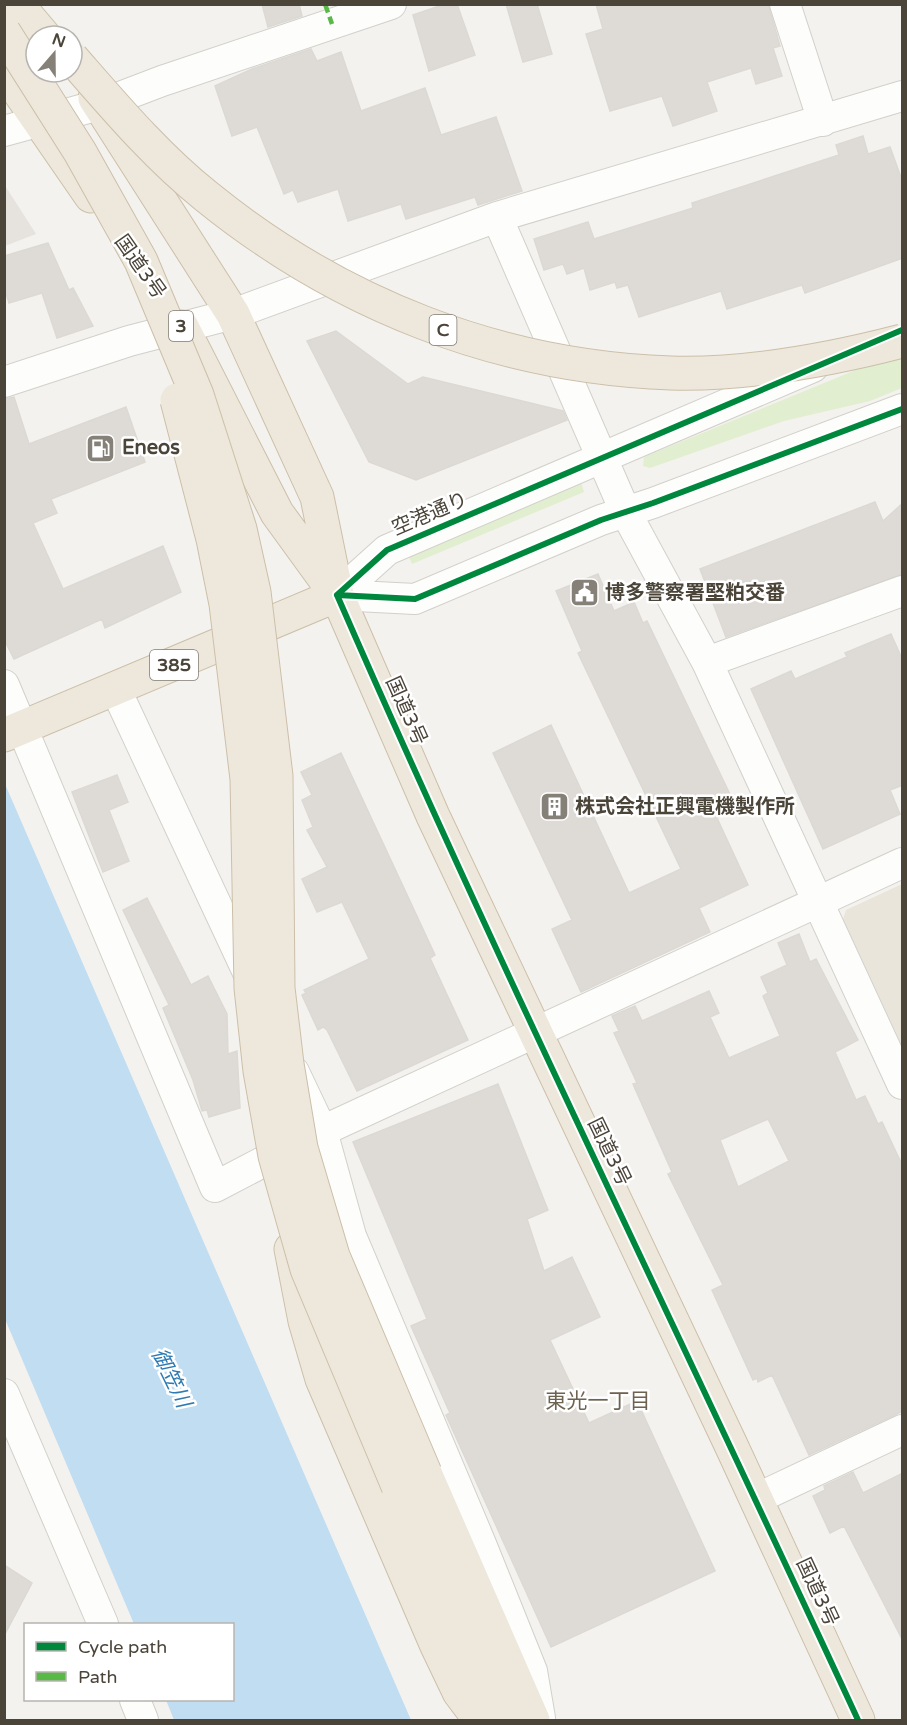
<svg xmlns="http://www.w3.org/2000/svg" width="907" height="1725" font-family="'Varela Round','Noto Sans JP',sans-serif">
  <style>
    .education { fill: #eae5da }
    .green { fill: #e1eecf }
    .parking { fill: #e6e3df }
    .water { fill: #c0ddf1 }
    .building { fill: #dedbd6; stroke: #dcd9d4; stroke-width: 1.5; fill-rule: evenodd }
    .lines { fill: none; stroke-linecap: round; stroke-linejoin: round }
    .minor-casing { stroke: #d2d0cb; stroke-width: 32 }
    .highway-casing { stroke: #ccbfa9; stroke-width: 35 }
    .minor { stroke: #fdfdfc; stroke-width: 30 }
    .highway { stroke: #ede8db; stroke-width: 33 }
    .highway-bridge-casing { stroke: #ccbfa9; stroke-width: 35; stroke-linecap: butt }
    .highway-bridge { stroke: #ede8db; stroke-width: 33 }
    .quiet { stroke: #58b947; stroke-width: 4.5; stroke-dasharray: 9 4.5; stroke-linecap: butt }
    .cycleway-casing { stroke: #fff; stroke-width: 10 }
    .cycleway { stroke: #00873e; stroke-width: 6 }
    .labels { text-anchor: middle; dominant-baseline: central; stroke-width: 5; stroke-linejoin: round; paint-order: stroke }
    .shield { fill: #fff; stroke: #817c74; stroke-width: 1.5 }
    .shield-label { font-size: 18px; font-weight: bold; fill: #4b4439 }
    .street-label { font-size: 20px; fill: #4b4439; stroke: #fff }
    .poi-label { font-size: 20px; font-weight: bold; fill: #4b4439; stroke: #fff; text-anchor: start }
    .water-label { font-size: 21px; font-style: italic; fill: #2e7ab2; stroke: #fff }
    .neighbourhood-label { font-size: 21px; fill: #6e6250; stroke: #fff }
  </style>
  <rect width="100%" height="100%" fill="#f4f2ee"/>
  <path class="education" d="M902,884V1046L843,919L846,910Z"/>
  <path class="green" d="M902,351V388L870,401L784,421L650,468L643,466L644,457Z
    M581,482L584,492L412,564L409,557Z"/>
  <path class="parking" d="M4,184L36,234L5,246H4Z"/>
  <path class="water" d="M5,784L411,1720H174L166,1700H232V1624H134L5,1319Z"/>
  <path class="building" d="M262,4H299L302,16L268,27Z
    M445,4H457L475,55L429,71L413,15Z
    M506,4H537L552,54L523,62Z
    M596,4H768L780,46L773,48L782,76L756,84L751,68L707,82L717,111L673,126L662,96L610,111L586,34L603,29Z
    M311,49L317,61L341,52L361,111L425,88L441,135L496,117L522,191L478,205L475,197L406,219L401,204L348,221L338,189L298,202L293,190L284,194L257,127L232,136L215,86L252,69Z
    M863,136L868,154L890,147L903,183V258L805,293L802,285L727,309L721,291L639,317L628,285L617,288L615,282L590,290L584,268L567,274L563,264L544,270L534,239L588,222L594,239L693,208L692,203L839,155L836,145Z
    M48,243L69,290L73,288L93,326L57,338L42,293L9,303L4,287V256Z
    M336,331L408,384L423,377L563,411L567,420L416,480L369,462L307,341Z
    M14,397L29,444L126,407L145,462L51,499L57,513L33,523L63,589L163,546L181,592L105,628L102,619L14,659L4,639V399Z
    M875,502L883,521L903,503V574L726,637L700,569Z
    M598,574L614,611L634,602L643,623L647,621L737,809L717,818L748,885L699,908L710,932L581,992L552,929L572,920L493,753L551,725L629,893L681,869L578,653L582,651L556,591Z
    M891,634L903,661V785L890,790L900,814L823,849L751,689L791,671L795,679L847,657L845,653Z
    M341,753L435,955L430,958L468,1040L357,1091L327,1030L323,1027L318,1030L302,995L306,993L304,990L369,959L342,902L317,912L302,879L327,867L307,830L313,827L302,800L312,795L301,772Z
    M117,775L128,802L109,810L129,861L103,872L72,792Z
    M147,898L191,985L208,976L227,1014L228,1054L237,1051L240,1108L209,1117L207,1110L202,1111L193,1080L163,1008L169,1005L123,910Z
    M799,934L810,962L816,959L858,1040L835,1052L856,1100L865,1096L878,1124L882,1122L903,1167V1411L809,1455L772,1375L758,1382L757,1378L753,1380L712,1290L723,1285L668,1174L672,1172L633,1084L637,1083L614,1033L619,1031L612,1016L635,1006L642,1021L709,991L719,1013L710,1017L729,1058L780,1036L763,996L768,993L761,977L787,965L778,943ZM768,1119L789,1161L738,1187L720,1140Z
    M498,1084L548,1210L527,1219L544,1271L572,1257L600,1317L550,1340L589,1423L637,1401L715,1571L551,1647L446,1415L450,1413L411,1326L427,1319L353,1142Z
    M853,1472L863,1493L903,1473V1641L844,1526L830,1533L813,1496L825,1490L824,1486Z
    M4,1565L32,1583L4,1636Z"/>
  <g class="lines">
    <defs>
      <path id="minor" d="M785,4L823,121
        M4,131L99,105L162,81L391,4
        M497,217L625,511L707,662L902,1084
        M4,382L129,341L233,314L497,217L902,96
        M337,595L387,550L813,367
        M337,595L415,599L601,520L653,503L902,409
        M707,662L902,591
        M4,685L215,1187L322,1131L902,863
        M116,690L251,979
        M294,1072L322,1131L351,1236L481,1544L532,1671L540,1718
        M4,1394L103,1624
        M756,1499L902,1430
        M135,1700L143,1720"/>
      <path id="highway" d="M17,4L44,36
        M4,70L91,196
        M95,98L233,314L317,497L337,595L433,816L731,1445L858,1720
        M182,327L277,513L330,586
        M4,735L337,595
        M291,1249L305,1321L322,1379L437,1646L459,1692L480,1720
        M425,1473L533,1720
        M398,1486L499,1720"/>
    </defs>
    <use href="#minor" class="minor-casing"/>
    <use href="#highway" class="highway-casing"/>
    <use href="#minor" class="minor"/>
    <use href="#highway" class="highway"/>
    <defs>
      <path id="highway-bridge" d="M4,32L80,152L141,261L197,395L240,529L254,592L276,776L278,988L287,1064L301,1148L333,1256L425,1473
        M72,58C114,106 156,156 206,196C339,304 498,367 671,373C748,375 829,360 902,341
        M177,400L213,539L226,604L247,779L251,988L260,1071L275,1156L307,1269L398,1486"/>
    </defs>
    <use href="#highway-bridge" class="highway-bridge-casing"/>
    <use href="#highway-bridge" class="highway-bridge"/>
    <path class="quiet" d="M325,4L332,24"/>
    <defs>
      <path id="cycleway" d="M337,595C502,974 685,1345 858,1720
        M337,595L387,550L902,330
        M337,595L415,599L601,520L653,503L902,409"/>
    </defs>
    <use href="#cycleway" class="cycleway-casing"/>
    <use href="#cycleway" class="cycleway"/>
  </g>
  <defs>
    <symbol id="fuel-square" viewBox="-11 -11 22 22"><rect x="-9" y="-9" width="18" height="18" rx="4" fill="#868178" stroke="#fff"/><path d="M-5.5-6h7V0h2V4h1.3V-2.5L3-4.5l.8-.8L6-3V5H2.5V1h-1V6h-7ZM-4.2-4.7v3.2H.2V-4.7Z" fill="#fff"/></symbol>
    <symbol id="civic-square" viewBox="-11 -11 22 22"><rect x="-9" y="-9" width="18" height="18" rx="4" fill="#868178" stroke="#fff"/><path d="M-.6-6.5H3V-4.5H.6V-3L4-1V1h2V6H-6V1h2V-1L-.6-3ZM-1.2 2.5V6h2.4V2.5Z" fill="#fff"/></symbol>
    <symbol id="building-square" viewBox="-11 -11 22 22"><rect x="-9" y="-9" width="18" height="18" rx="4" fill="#868178" stroke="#fff"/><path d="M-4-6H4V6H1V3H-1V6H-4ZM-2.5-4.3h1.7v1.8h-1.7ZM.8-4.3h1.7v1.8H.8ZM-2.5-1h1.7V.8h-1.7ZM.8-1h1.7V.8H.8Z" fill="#fff"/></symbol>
  </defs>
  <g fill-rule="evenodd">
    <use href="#fuel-square" x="84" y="432" width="33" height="33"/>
    <use href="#civic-square" x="568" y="576" width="33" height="33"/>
    <use href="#building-square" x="538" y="790" width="33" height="33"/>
  </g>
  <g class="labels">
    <g class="shield">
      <rect x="169" y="311" width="24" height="30" rx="4.5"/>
      <rect x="429.5" y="315" width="27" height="30" rx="4.5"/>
      <rect x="150" y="650" width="48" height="30" rx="4.5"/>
    </g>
    <g class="shield-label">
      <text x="181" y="326">3</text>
      <text x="443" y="330">C</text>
      <text x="174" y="665">385</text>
    </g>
    <g class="street-label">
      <text transform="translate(140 267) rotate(55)">国道3号</text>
      <text transform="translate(430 514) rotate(-23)">空港通り</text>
      <text transform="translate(406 711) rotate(66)">国道3号</text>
      <text transform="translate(609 1152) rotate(64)">国道3号</text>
      <text transform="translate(817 1592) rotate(65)">国道3号</text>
    </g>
    <g class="poi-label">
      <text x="122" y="448">Eneos</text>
      <text x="605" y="593">博多警察署堅粕交番</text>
      <text x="575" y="807">株式会社正興電機製作所</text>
    </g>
    <g class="water-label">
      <text transform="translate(171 1378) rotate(64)">御笠川</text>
    </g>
    <g class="neighbourhood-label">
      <text x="598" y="1401">東光一丁目</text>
    </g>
  </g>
  <rect width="907" height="1725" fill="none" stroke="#4b4439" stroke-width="12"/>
  <rect x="24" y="1623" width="210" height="78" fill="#ffffff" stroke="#b7b4b0" stroke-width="1.5"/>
  <rect x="36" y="1642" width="30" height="9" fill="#00873e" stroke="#b7b4b0" stroke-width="1.5"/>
  <text x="78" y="1653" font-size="18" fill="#4b4439">Cycle path</text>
  <rect x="36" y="1672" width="30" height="9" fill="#58b947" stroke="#b7b4b0" stroke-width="1.5"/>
  <text x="78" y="1683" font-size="18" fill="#4b4439">Path</text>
  <g transform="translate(54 54) rotate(20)"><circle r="28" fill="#ffffff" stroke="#b7b4b0" stroke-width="1.5"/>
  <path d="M0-4.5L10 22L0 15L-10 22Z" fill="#868178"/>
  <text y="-9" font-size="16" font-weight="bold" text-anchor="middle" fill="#4b4439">N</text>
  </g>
</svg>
